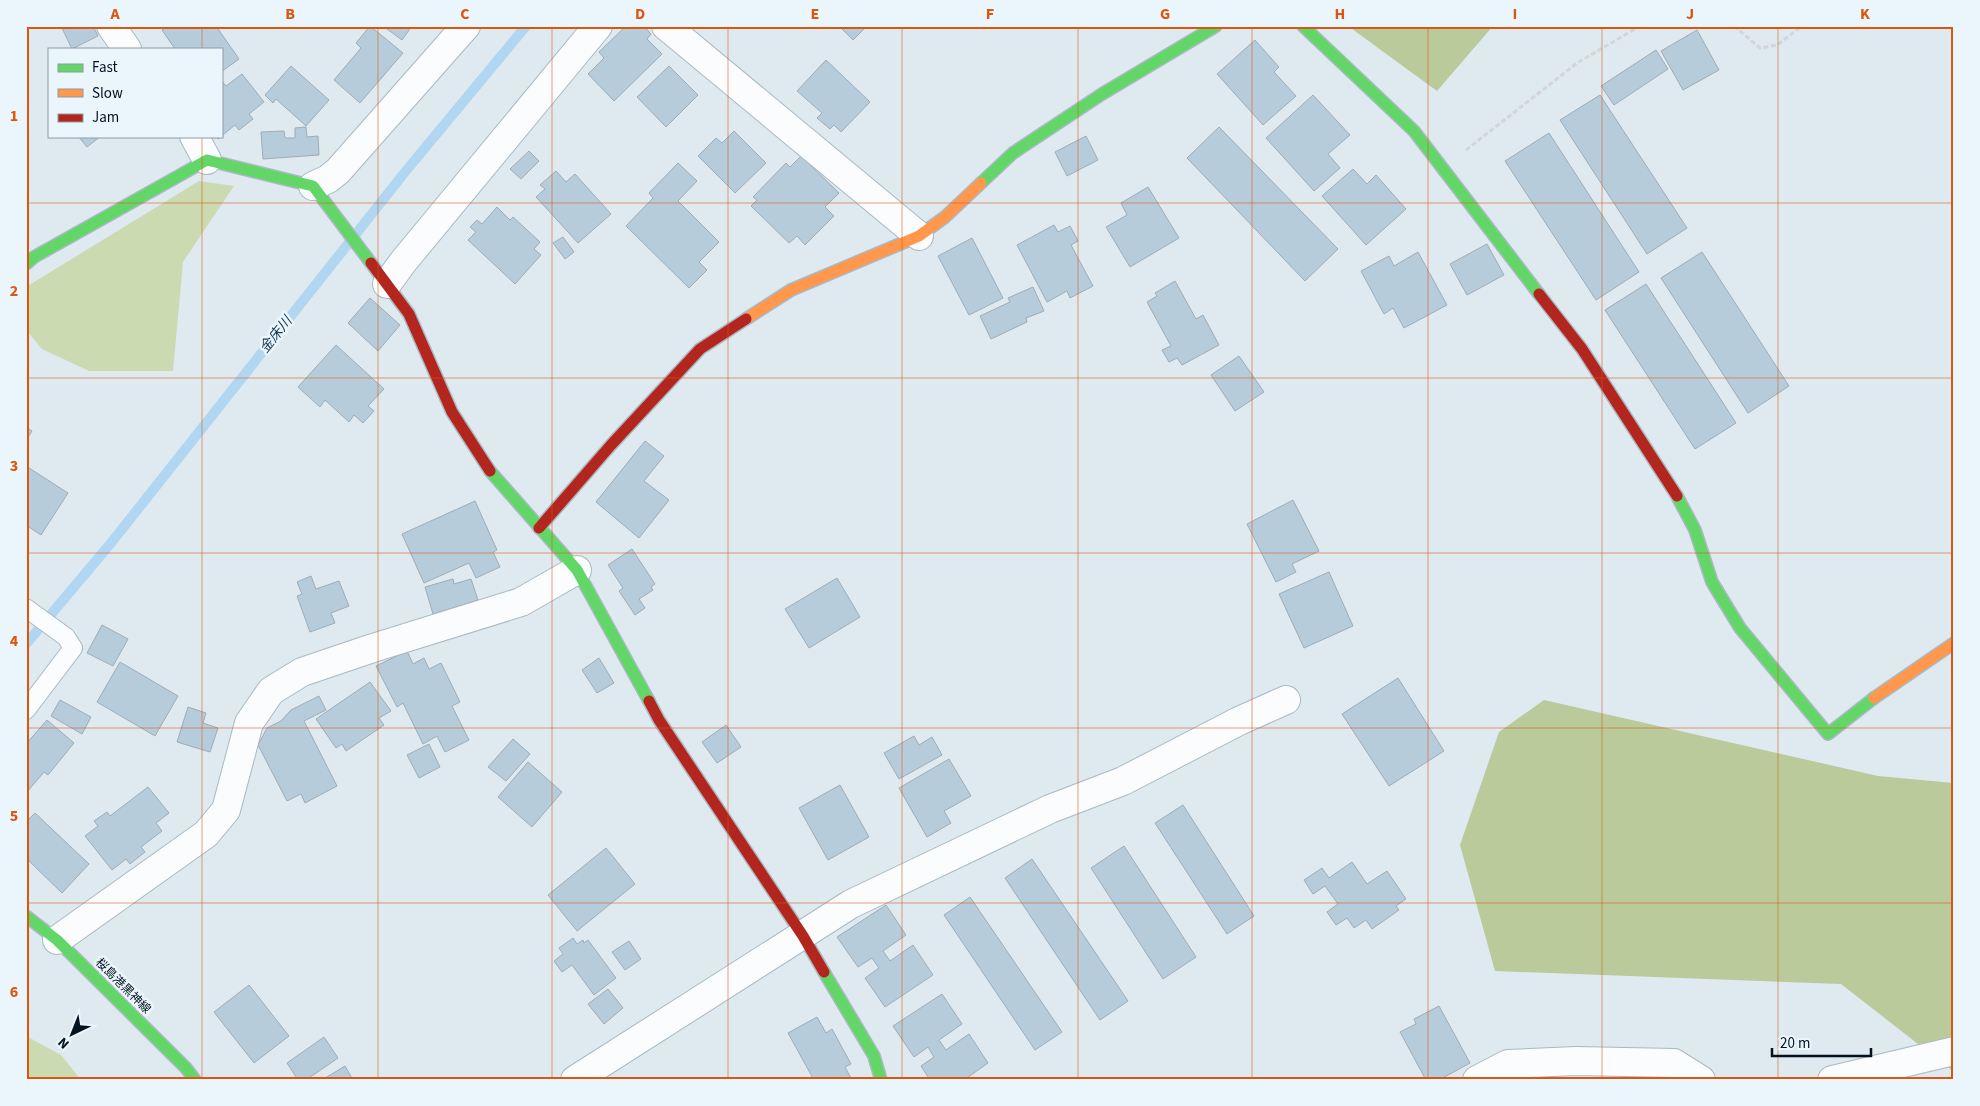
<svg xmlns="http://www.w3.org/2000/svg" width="1980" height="1106" font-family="'Source Sans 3','Noto Sans JP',sans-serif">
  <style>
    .green { fill: #ccdab2 }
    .forest { fill: #baca9a }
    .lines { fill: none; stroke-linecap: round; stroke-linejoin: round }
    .stream { stroke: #b0d6f1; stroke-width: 10 }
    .building { fill: #b6ccdb; stroke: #9eacb5 }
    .lane-casing { stroke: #aab9c2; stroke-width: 20 }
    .street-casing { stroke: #aab9c2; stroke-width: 30 }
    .fast-casing { stroke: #aab9c2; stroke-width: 14 }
    .slow-casing { stroke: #aab9c2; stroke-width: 14 }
    .jam-casing { stroke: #aab9c2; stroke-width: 14 }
    .path { stroke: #d3d6d9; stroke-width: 3; stroke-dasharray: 5 2.5; stroke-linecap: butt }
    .lane { stroke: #fafcfd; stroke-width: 18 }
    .street { stroke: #fafcfd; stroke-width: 28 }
    .fast { stroke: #63d668; stroke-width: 11 }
    .slow { stroke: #ff974d; stroke-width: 11 }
    .jam { stroke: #b3261e; stroke-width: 11 }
    .grid { fill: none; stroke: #dc560d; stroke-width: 1; stroke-opacity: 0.55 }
    .labels { text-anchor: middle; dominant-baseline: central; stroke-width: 5; stroke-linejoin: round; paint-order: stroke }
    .street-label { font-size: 12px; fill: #02131f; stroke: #ebf5fc }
    .water-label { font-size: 14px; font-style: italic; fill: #0e364d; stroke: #ebf5fc }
    .neatline { fill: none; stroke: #dc560d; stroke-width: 2 }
    .grid-label { font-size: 16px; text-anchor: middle; font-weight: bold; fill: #dc560d }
  </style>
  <rect width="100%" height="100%" fill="#dee9f0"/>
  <path class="green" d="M199,181L234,186L183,262L173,371H89L42,349L26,330V287Z
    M26,1036L61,1055L81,1080H26Z"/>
  <path class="forest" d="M1348,26H1493L1437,91Z
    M1544,700L1878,776L1954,783V1072L1841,984L1495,971L1460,845L1499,732Z"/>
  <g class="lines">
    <path class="stream" d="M26,644L111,543L405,172L526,26"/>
  </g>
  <path class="building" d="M61,26H93L98,36L72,49Z
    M167,26H216L239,59L221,72V49H175L162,30Z
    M370,26L403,53L360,103L334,80L361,48L356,43Z
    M383,26H412L402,40Z
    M626,26H644L651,34L647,39L662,54L614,101L588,74L604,58L599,52Z
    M839,26H867L853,40Z
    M1697,30L1719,70L1683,90L1661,51Z
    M1255,40L1279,67L1274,72L1296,96L1263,125L1217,74Z
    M1656,50L1668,69L1614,105L1601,86Z
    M826,60L870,102L841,132L834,125L830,129L817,118L822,113L797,91Z
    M291,66L329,100L306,126L276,99L273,103L265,95Z
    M669,66L698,95L666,127L637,97Z
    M242,74L264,102L249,114L253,119L239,130L235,125L218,139L215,136H221V80L226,86Z
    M1313,95L1350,135L1328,154L1340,168L1314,191L1266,138Z
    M1600,95L1687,228L1647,254L1560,120Z
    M306,127L307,137L318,136L319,155L263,159L261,132L284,131L285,138H295V128Z
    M1219,127L1338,249L1305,281L1187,158Z
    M734,131L766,163L735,193L698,156L716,138L722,143Z
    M1549,133L1639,272L1596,300L1505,161Z
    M78,136H101L87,147Z
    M1086,136L1098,160L1067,176L1055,152Z
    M529,151L539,161L521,179L510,169Z
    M801,156L839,193L825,207L834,216L805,245L797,236L789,243L751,206L757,200L753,197L786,163L790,167Z
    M678,163L697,181L678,201L719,242L699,262L707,270L689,288L626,226L653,198L649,193Z
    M1353,169L1367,184L1376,175L1406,209L1366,245L1322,196Z
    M556,171L566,182L575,174L611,214L578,243L536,197L545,189L540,185Z
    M1148,187L1179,238L1130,267L1106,227L1127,215L1121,203Z
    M497,207L510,220L513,217L540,242L534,249L541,255L515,284L468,240L476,232L470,227L477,220L482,224Z
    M1054,225L1058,232L1070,226L1078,241L1071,245L1093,286L1070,298L1067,291L1047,302L1017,245Z
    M563,237L574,252L565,259L553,243Z
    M972,238L1003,298L969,315L938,256Z
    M1487,244L1504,275L1467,295L1450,264Z
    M1418,252L1447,305L1404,328L1393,308L1384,314L1361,271L1389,256L1394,266Z
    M1702,252L1789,386L1748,413L1661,278Z
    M1175,281L1196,319L1203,315L1219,345L1182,365L1177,358L1169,362L1162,350L1171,346L1147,302L1157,296L1155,293Z
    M1646,284L1736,423L1695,449L1605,310Z
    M1033,287L1044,311L1026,318L1027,322L991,339L980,316L1010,302L1008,298Z
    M370,298L400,325L378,351L348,323Z
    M336,345L384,389L368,406L374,411L363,423L354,415L349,422L325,400L320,407L298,387Z
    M1239,356L1264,392L1235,411L1211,375Z
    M26,427L32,431L26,440Z
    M645,441L664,456L644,481L669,500L639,538L596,502Z
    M26,466L68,493L41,535L26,525Z
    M1293,500L1319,551L1292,564L1296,572L1276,582L1247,524Z
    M475,501L497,550L493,552L500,567L476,578L469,563L424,583L402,534Z
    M632,549L655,584L651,587L653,590L639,599L645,608L635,615L619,591L623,588L608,565Z
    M1329,572L1353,626L1304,648L1279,594Z
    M311,576L316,589L339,581L349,606L331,613L335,623L310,632L297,596L302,594L297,582Z
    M837,578L860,617L809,648L785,609Z
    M453,579L454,584L471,579L478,600L433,614L425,587Z
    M102,625L128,639L113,666L87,653Z
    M407,651L413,664L424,658L429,669L441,663L460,702L452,706L469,740L445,752L437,736L423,744L403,703L397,707L376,666Z
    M599,658L614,683L597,693L582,670Z
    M120,662L178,696L155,736L97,702Z
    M1398,678L1444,751L1389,786L1342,714Z
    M370,682L391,711L379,718L384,725L346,751L342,744L336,748L316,719Z
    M319,696L326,710L304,721L337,786L305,803L301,794L287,801L258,745L267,728L281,721L291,710Z
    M60,700L91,717L82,734L51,716Z
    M188,707L206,713L203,723L218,728L210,752L177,742Z
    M47,720L74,743L48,775L44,772L27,792L26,744Z
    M726,725L741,747L717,763L702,742Z
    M914,736L919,745L932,737L942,755L899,779L884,753Z
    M513,739L530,754L506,781L488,767Z
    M429,744L440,767L419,778L407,755Z
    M949,759L971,796L944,811L951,823L927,837L899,788Z
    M528,762L562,792L532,827L498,797Z
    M840,785L869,837L828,860L799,808Z
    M148,787L169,813L156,823L162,831L141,847L145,852L130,864L126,859L112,870L85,836L98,826L94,821L107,812L110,816Z
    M1183,805L1254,916L1227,934L1155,823Z
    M35,813L89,864L62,893L26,858V822Z
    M1124,846L1196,957L1163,979L1091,868Z
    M606,848L635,884L577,931L548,895Z
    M1032,859L1128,1001L1100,1020L1005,878Z
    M1352,862L1367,884L1387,871L1406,899L1396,906L1399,910L1372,929L1366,920L1354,928L1347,918L1336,925L1327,912L1338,904L1325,886L1313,894L1304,880L1322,868L1329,878Z
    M970,897L1062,1032L1035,1050L944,915Z
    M886,905L906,935L883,951L890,961L913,945L933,975L885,1007L865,978L879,968L872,958L858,967L837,937Z
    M573,938L577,944L583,940L584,943L588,940L616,978L594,995L572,965L562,972L554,961L563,954L559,948Z
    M629,941L641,959L625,970L612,952Z
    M249,985L289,1036L254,1063L214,1012Z
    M608,989L623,1008L604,1024L588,1004Z
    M942,994L962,1024L939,1040L946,1050L969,1034L988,1063L964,1080H930L921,1066L934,1057L928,1047L914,1057L893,1026Z
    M1439,1006L1470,1063L1439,1080H1426L1400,1032L1416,1024L1414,1019Z
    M817,1017L826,1033L832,1029L851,1064L845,1067L852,1080H814L788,1033Z
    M324,1037L338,1058L306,1080H298L287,1063Z
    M345,1066L353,1080H322Z"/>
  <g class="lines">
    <defs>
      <path id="lane" d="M26,608L66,637L73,648L26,710"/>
      <path id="street" d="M111,26L127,49
        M666,26L919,236
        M194,136L207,160
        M313,186L328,179L338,171L466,26
        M387,284L403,262L598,26
        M57,940L206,834L226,810L249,723L271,691L302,672L373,648L521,602L577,570
        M575,1080L851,904L1050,809L1123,781L1239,721L1286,700
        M1477,1080L1508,1064L1576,1061L1674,1063L1701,1080
        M1832,1080L1954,1051"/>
      <path id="fast" d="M1303,26L1414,131L1539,294
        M981,183L1013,153L1102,94L1216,26
        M26,264L34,257L207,160L313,186L371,263
        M490,471L577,570L649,701
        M1677,496L1695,530L1712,582L1740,628L1828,734L1874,698
        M26,916L57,940L186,1068L195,1080
        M824,972L874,1056L881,1080"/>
      <path id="slow" d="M746,319L791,290L919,236L945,217L981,183
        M1874,698L1954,643"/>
      <path id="jam" d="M371,263L409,314L452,412L490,471
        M1539,294L1582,349L1677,496
        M539,528L611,445L700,349L746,319
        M649,701L659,720L803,936L824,972"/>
    </defs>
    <use href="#lane" class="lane-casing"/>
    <use href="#street" class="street-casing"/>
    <use href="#fast" class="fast-casing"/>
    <use href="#slow" class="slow-casing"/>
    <use href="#jam" class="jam-casing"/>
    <path class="path" d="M1734,26L1760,48L1777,45L1802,26
      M1466,150L1577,63L1640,26"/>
    <use href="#lane" class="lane"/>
    <use href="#street" class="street"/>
    <use href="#fast" class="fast"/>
    <use href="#slow" class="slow"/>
    <use href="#jam" class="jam"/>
  </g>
  <path class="grid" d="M202,26V49M378,26V1080M552,26V1080M728,26V1080M902,26V1080M1078,26V1080M1252,26V1080M1428,26V1080M1602,26V1080M1778,26V1080M202,136V1080M26,203H1954M26,378H1954M26,553H1954M26,728H1954M26,903H1954"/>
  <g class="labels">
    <g class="street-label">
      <text transform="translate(123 986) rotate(45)">桜島港黒神線</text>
    </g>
    <g class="water-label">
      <text transform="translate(276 335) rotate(-51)">金床川</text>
    </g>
  </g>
  <rect width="1980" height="1106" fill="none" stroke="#ebf5fc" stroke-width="55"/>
  <rect x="48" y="48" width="175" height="90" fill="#ebf5fc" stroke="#8e9ba4"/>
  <rect x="58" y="64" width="25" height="8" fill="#63d668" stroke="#8e9ba4"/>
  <text x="92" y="72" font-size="15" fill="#02131f">Fast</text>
  <rect x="58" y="89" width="25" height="8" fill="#ff974d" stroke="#8e9ba4"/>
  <text x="92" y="98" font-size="15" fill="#02131f">Slow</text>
  <rect x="58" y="114" width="25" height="8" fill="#b3261e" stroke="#8e9ba4"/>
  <text x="92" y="122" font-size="15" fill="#02131f">Jam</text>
  <g transform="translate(72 1034) rotate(223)" stroke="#ebf5fc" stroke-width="4" paint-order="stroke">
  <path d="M0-4L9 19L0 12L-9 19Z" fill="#02131f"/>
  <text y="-8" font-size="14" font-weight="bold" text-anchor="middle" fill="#02131f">N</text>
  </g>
  <path d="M1772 1048v8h99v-8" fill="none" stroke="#02131f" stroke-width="2.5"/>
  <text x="1780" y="1048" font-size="15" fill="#02131f" stroke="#ebf5fc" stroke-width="4" paint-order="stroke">20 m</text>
  <rect x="28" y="28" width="1924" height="1050" class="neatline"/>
  <g class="grid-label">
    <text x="115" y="19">A</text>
    <text x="290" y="19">B</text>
    <text x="465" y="19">C</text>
    <text x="640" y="19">D</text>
    <text x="815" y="19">E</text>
    <text x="990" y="19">F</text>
    <text x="1165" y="19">G</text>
    <text x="1340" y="19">H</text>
    <text x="1515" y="19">I</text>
    <text x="1690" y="19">J</text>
    <text x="1865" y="19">K</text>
    <text x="14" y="121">1</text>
    <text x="14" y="296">2</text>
    <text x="14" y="471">3</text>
    <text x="14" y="646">4</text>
    <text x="14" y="821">5</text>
    <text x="14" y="997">6</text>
  </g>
</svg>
